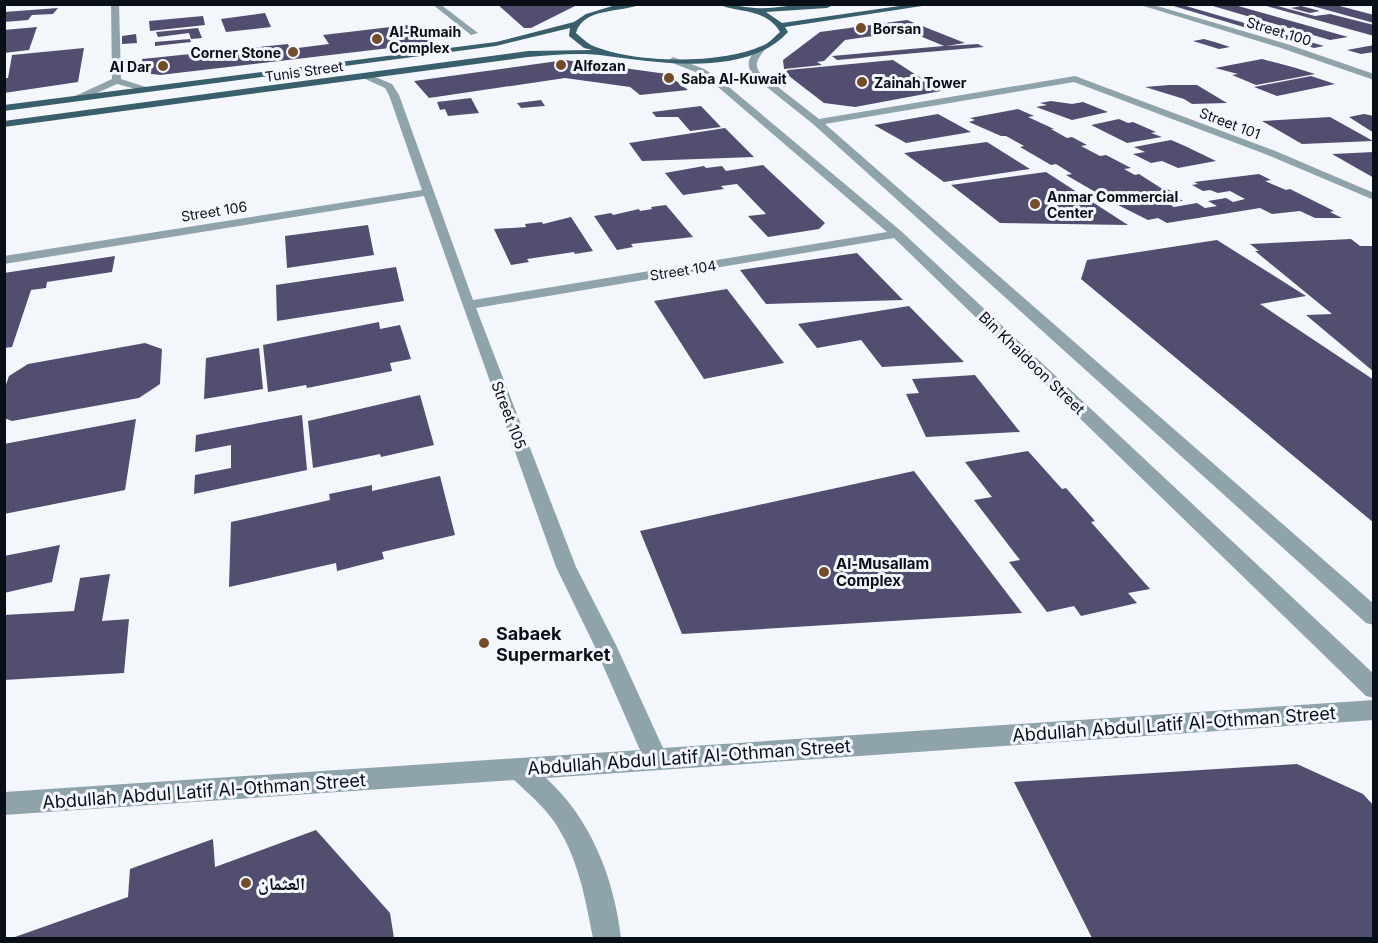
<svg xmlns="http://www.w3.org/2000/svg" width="1378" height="943" font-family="Inter,'Noto Naskh Arabic',sans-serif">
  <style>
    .building { fill: #524e70 }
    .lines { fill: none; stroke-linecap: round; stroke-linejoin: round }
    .minor { fill: #8fa3ab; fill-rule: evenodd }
    .major { fill: #395f6c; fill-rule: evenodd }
    .poi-dot { fill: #734d29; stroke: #f3f7fc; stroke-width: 2 }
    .labels { text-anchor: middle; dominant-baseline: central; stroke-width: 6; stroke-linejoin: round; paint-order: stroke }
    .far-poi-label { font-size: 14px; font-weight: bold; fill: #090f16; stroke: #f3f7fc; text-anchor: start }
    .far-street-label { font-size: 14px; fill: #090f16; stroke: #f3f7fc }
    .street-label { font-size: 15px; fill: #090f16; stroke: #f3f7fc }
    .poi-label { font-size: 15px; font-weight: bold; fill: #090f16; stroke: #f3f7fc; text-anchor: start }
    .near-poi-label { font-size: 18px; font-weight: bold; fill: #090f16; stroke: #f3f7fc; text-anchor: start }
    .near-street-label { font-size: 18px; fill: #090f16; stroke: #f3f7fc }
  </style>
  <rect width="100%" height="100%" fill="#f3f7fc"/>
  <path class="building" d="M497,4H579L531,28H524Z
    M1167,4H1179L1324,46L1314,48Z
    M1206,4H1231L1348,37L1330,40Z
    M1259,4H1270L1315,16L1330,14L1374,25V36Z
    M1305,4H1332L1374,15V23Z
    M1301,6L1320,11L1310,13L1291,8Z
    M58,8L53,14L32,15L28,20L4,22V12Z
    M265,13L271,27L226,32L221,19Z
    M203,16L205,25L150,31L149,21Z
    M907,20L965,43L946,46L978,44L984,47L837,60L832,56L944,46L908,31L845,40L824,61L817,62L822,65L784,69L783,60L820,32Z
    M416,24L432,43L160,75L143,73L142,59L288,44L290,49L329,44L323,35Z
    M37,27L29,50L4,53V30Z
    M198,28L202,38L191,39L189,33L158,37L156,32Z
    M136,34L137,43L122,44V36Z
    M190,39L191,42L155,46V42Z
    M1204,39L1218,43L1230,47L1219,49L1193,41Z
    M1374,45V52L1361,54L1347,50Z
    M84,48L78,82L4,93V78H8L12,55Z
    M1262,59L1296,68L1315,74L1256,85L1232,75L1238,74L1215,68Z
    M565,60L667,74L688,90L640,95L630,87L565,78L429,98L414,81Z
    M893,60L941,91L855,107L824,103L785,73L788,70Z
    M1311,76L1335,84L1277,96L1254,87Z
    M1169,85H1197L1227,103L1192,104L1184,99L1145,87Z
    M471,98L479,113L448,116L445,109L440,110L437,102Z
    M541,100L545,106L521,108L517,103Z
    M1051,101L1072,104L1083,102L1108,112L1072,120L1036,107L1047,105L1040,103Z
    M701,106L721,127L690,131L678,117H656L652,112Z
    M1018,109L1034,116L1028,117L1054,129H1051L1067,138L1072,137L1087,145L1081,146L1100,156L1106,155L1131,168L1124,169L1135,175L1139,174L1164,190L1167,189L1177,194L1173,195L1183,201L1167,203L1174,207L1197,203L1205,208L1217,206L1208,201L1226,198L1233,202L1245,199L1230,191L1218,193L1210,190L1203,191L1192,185L1198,184L1194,182L1259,174L1271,180L1265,181L1286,190L1290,189L1334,211L1330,212L1342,218H1315L1300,211L1272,214L1260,208L1167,223L1158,218L1148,220L1112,202L1119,201L1110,196L1104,197L1066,175L1072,174L1056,164L1051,165L1020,147L1024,146L1006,136H1001L969,122L975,120L970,118Z
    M938,114L971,132L906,143L874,125Z
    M1364,114L1374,116V133L1349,117Z
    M1330,117L1373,141L1302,144L1262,121Z
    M1119,119L1128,123L1133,122L1156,132L1151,133L1162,137L1127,143L1091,125Z
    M725,128L754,157L642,161L629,143Z
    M1171,140L1185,146L1216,161L1178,168L1162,161L1151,163L1133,154L1145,152L1134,147Z
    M987,142L1030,169L944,182L904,153Z
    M1374,152V178L1332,154Z
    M763,165L825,223L819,229L768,237L748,216L766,214L737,184L721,186L724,189L683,195L665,173L704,166L706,168L722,166L726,171Z
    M1046,172L1128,225L1000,223L951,185Z
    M666,205L693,237L631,244L633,247L617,250L594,216L611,213L613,215L639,209L640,211L652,209L651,207Z
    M571,217L593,251L575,254L574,252L527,259L529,262L511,265L494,229L526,227L525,224L542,222L543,224Z
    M368,225L374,255L287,268L285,236Z
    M1351,239L1360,246H1374V372L1306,315L1332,314L1255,251H1259L1250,244Z
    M1217,240L1306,296L1260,304L1374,380V523L1081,279L1087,260Z
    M857,253L903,300L766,304L740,270Z
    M115,256L112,272L47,282L46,288L31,290L12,347L4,348V273Z
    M396,267L404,301L277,321L276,285Z
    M727,289L784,363L704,379L654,301Z
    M909,306L964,362L882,367L861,340L817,348L798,324Z
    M379,322L380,329L400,325L411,359L390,363L392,371L307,388L306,385L268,392L263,345Z
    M145,343L162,349L160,384L139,398L12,421L4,418V390L9,376L28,364Z
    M259,348L263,389L204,399L206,358Z
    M975,375L1020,432L926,437L906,394L919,393L912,379Z
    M420,395L434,445L381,457L380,454L313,468L308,421Z
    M302,415L307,470L194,494L195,475L231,468V445L195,452L196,435Z
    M136,419L125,490L4,514V444Z
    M1028,451L1062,489L1066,488L1095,521L1091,522L1150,589L1128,593L1137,603L1081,616L1074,606L1047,612L1009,562L1020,560L974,500L992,497L965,462Z
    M914,471L1022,613L682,634L640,531Z
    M440,476L455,535L382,552L384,559L337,571L336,563L229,587L231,522L330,500L329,494L372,485V491Z
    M60,545L52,582L4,593V556Z
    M110,574L102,621L129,619L124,673L4,680V615L74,611L80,578Z
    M1297,764L1363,794L1374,806V938H1092L1014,782Z
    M316,830L390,913L394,938H12L128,897L130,869L213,839L215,867Z"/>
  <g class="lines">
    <path class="minor" d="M111,4H119L121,79L152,89L147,92L117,84L79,101H73V97L112,79Z
      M432,4H440L478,33L471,35Z
      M1137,4H1150L1287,44L1374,74V80L1281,48Z
      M758,47L765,49C759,58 753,63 760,73L819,119L1075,76L1273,150L1374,193V200L1265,154L1074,82L825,124L1374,604V625L1366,623L813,124L754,77C745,64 748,59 758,47Z
      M673,57L704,69L717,77L901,231L1374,674V698L1366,696L894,238L476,308L576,567L616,645L663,748L1374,700V720L546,778C591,819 614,878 621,938H593C585,897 578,856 553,820C542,805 528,793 514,780L4,815V792L640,750L594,645L556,567L424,196L4,264V256L422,190L389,95L385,88L363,78L362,76L366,73L392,84L399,95L473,300L887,232L711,81L698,73L670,62L669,60Z"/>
    <path class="major" d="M619,4H641C622,13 583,7 576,33C581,37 586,42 591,45C633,64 724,65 766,44C771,41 775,36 780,32C766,8 738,13 717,4C730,4 742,7 755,8C778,10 809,0 831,6L827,8L766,12L782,23L913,4H935L785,27L788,32C748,77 660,63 607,56C581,52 554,55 528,57L4,127V121L528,51L592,50L584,48L569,36L570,28L496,46L4,111V105L496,42L574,22L586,14Z"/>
  </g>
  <g class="poi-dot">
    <circle cx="861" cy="28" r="6"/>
    <circle cx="377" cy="39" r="6"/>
    <circle cx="293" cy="52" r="6"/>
    <circle cx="561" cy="65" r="6"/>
    <circle cx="163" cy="66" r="6"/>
    <circle cx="669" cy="78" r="6"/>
    <circle cx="862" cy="82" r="6"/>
    <circle cx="1035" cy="204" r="6"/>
    <circle cx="824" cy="572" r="6"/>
    <circle cx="484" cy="643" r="6"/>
    <circle cx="246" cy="883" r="6"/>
  </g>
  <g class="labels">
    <g class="far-poi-label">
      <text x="873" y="28">Borsan</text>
      <text x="389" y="31">Al-Rumaih<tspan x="389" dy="16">Complex</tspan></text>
      <text x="281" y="52" text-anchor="end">Corner Stone</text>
      <text x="573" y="65">Alfozan</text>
      <text x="151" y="66" text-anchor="end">Al Dar</text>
      <text x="681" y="78">Saba Al-Kuwait</text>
      <text x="874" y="82">Zainah Tower</text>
      <text x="1047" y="196">Anmar Commercial<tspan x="1047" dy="16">Center</tspan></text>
    </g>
    <g class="far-street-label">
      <text transform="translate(1279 31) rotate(17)">Street 100</text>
      <text transform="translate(304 71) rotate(-8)">Tunis Street</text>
      <text transform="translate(1230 123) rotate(21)">Street 101</text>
      <text transform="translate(214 211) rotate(-9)">Street 106</text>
      <text transform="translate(683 270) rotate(-9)">Street 104</text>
    </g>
    <g class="street-label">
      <text transform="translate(1032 363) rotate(44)">Bin Khaldoon Street</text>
      <text transform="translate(509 415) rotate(69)">Street 105</text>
    </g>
    <g class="poi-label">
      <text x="836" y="563">Al-Musallam<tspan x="836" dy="17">Complex</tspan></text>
    </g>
    <g class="near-poi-label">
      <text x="496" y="633">Sabaek<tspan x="496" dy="21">Supermarket</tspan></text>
      <text x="258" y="883">العثمان</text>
    </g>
    <g class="near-street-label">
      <text transform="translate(1174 724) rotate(-4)">Abdullah Abdul Latif Al-Othman Street</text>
      <text transform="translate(689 757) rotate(-4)">Abdullah Abdul Latif Al-Othman Street</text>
      <text transform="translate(204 791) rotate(-4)">Abdullah Abdul Latif Al-Othman Street</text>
    </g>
  </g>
  <rect width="1378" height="943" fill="none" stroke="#090f16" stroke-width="12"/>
</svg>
